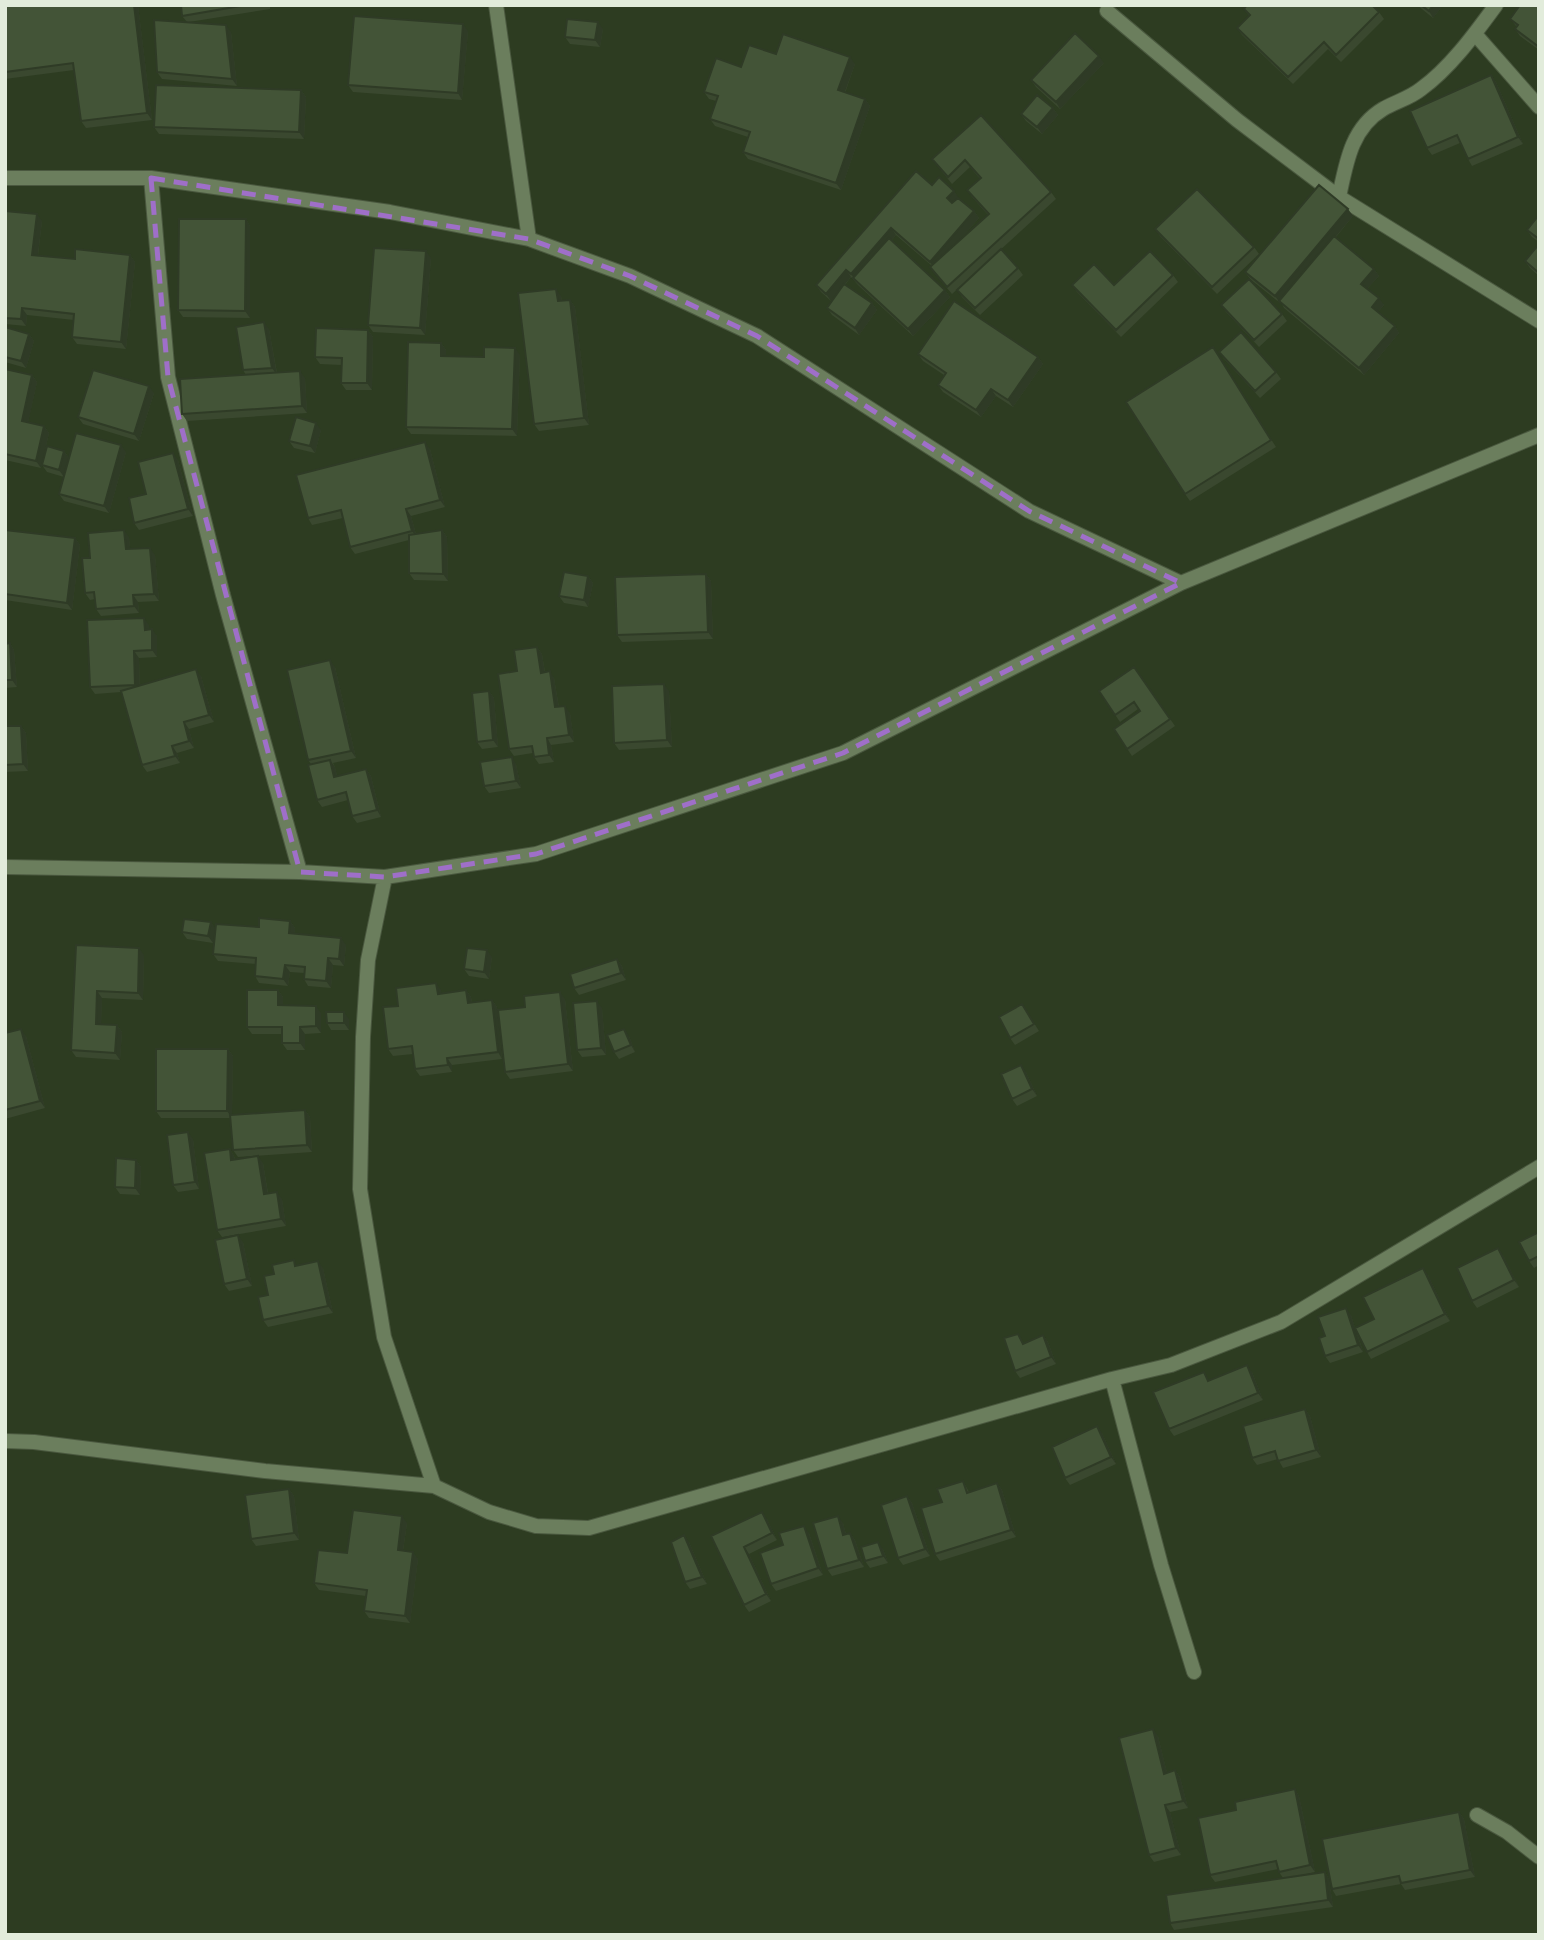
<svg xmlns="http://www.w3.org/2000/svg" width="1544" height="1940" font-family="Montserrat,sans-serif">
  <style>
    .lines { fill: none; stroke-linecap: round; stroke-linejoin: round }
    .minor-casing { stroke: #4a583f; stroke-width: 16 }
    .minor { stroke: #6b7e5d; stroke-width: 14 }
    .wall { fill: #3a482f }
    .shaded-wall { fill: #2f3b26 }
    .building { fill: #435437; stroke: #2f3b26; stroke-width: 2 }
    .marked { fill: none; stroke: #9f6fc9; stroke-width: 5; stroke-dasharray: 14 9; stroke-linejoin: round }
  </style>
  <rect width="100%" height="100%" fill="#2d3c21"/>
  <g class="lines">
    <defs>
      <path id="minor" d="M496,5L529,239
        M1107,11L1237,120L1339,197L1539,321
        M1475,34L1539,107
        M5,178H151L390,212L529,239L630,276L757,336L1029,511L1181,583
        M151,178L168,377L223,595L300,872
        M1339,197C1346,164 1351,128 1383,109C1395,102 1410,98 1421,89C1450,68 1474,35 1496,5
        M5,867L300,872L385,877L536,854L843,753L1181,583L1539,435
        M385,877L368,960L363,1037L360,1189L384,1337L434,1486
        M1112,1379L1161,1565L1194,1672
        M5,1441L34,1442L265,1471L434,1486L489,1512L536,1526L589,1528L1112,1379L1171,1365L1281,1322L1539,1167
        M1477,1815L1507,1832L1539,1857"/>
    </defs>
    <use href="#minor" class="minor-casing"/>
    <use href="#minor" class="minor"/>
  </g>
  <path class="wall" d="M5,5H138L152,120L86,128L81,121L74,70L5,79Z
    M181,5H270V9L189,22L231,32L237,86L162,79L157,72L187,22L182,16Z
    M1417,5H1443L1433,18Z
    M1539,5V50L1520,36L1515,29L1517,27L1510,19Z
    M1244,9L1379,12L1384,19L1341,62L1328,49L1293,84L1242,35L1237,28L1249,16Z
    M603,29L600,47L570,44L565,37Z
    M468,31L462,100L353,92L348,85Z
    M776,54L855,64L845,93L865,99L870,106L841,190L748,159L743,152L748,137L715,126L710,119L716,101L709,99L704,92L741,67Z
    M1104,63L1060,109L1036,87L1031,80Z
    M1491,75L1496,82L1523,144L1472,166L1468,159L1460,143L1432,155L1427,148Z
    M301,90L306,97L304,139L159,134L154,127Z
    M1053,108L1058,115L1042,134L1026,121L1021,114Z
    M981,115L1051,192L1056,199L952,294L935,274L930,267L932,266L896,235L892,240L945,290L950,297L913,336L858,285L851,277L845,285L872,303L877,310L859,335L832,315L827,308L836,295L831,301L821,292L816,285L932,185L954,191L958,198L974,211L979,218L960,240L988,215L972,197L967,190L980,179L970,167L952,184L932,159Z
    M5,211L42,221L38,256L75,259L130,255L135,262L126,349L77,344L72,337L74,320L27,315L26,326L5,324Z
    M1539,215V242L1532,237L1527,230Z
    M1353,216L1336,237L1374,269L1379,276L1367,289L1384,305L1378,312L1395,326L1399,333L1364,375L1284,308L1281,302L1280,303L1250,279L1245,272Z
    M246,219L250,226V318L183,317L178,310Z
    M1155,229L1254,247L1259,254L1217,294L1160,236Z
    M1539,244V276L1530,268L1525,261Z
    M431,258L425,335L373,332L368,325Z
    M1018,268L1023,275L980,315L962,297L957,290Z
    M1173,275L1178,282L1121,337L1077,292L1072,285H1114Z
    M561,296L562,301L570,300L575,307L589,425L539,431L534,424Z
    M1221,305L1282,314L1287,321L1259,347L1226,312Z
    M5,327L29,334L34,341L26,368L5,362Z
    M269,329L277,373L305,378L307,413L187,421L182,414L246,375L243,370Z
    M368,330L373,337L372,390H346L341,383V365L320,364L315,357Z
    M441,343L446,350V357H484L520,355L517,436L411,434L406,427Z
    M1213,347L1276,447L1190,501L1185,494Z
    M1219,352L1276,372L1281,379L1260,398L1224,359Z
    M918,354L1038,357L1043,364L1013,407L996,396L981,417L943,392L938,385L944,375L923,361Z
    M5,369L32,375L37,382L28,422L44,426L49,433L41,468L5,460Z
    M154,393L139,441L83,424L78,417Z
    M321,430L315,453L294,448L289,441Z
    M430,449L445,507L411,516L416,534L442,530L447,537L448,581L414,580L409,573V540L355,554L350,547L343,518L312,525L308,518Z
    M64,451L69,458L64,477L47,472L42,465Z
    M126,452L109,513L64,501L59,494Z
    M178,460L193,516L139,530L134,523L146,494Z
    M5,530L75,538L80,545L72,610L5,600Z
    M129,537L130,549L155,555L159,601L138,602L139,613L101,616L96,609L95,599L90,600L85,593L90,558Z
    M706,574L711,581L713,639L622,642L617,635Z
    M588,576L593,583L588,607L564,603L559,596Z
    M149,625V630L157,636V657L139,658L140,685L201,676L214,722L189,729L194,748L177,753L180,763L147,772L142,765L121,692L95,694L90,687Z
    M10,643L14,650L17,687L5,688V644Z
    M537,647L542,654L545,672L554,678L559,707L570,713L574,742L551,745L554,762L539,764L534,757L533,753L514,756L509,749L517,671Z
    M335,667L356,758L333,763L335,767L337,776L366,769L371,776L381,817L357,823L352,816L348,800L322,807L317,800L311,764L308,760Z
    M1134,667L1175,726L1132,756L1114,729L1140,711L1138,709L1120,722L1099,691Z
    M489,691L494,698L498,747L482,749L477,742Z
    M669,691L672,747L619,750L614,743Z
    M5,726H21L26,733L28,771L5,772Z
    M516,764L521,788L489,793L484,786Z
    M290,921L295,928L294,934L346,945L344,966L333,965L331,988L308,986L304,979V973L290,972L288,986L259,983L255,976L256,964L218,961L213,954L215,933L213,943L187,939L182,932L211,922L215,929L259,927Z
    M76,945L144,955L143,1000L102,998L101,1024L117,1025L122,1032L120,1060L76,1057L71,1050Z
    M492,957L489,979L469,976L464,969Z
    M617,959L622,966L626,980L579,995L574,988Z
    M278,990L283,997V1005L321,1013V1033L305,1034V1050H287L282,1043V1034H252L247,1027Z
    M441,990V993L466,990L471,997L472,1003L492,1000L497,1007L502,1059L452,1065V1072L420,1076L415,1069L413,1054L393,1056L388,1049L398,1006Z
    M565,999L573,1071L510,1079L505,1072L525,1007Z
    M1022,1004L1039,1031L1015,1045L1010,1038Z
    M602,1008L606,1055L582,1057L577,1050Z
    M349,1019V1030H331L327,1023Z
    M5,1033L26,1036L45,1108L5,1119Z
    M629,1036L635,1052L619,1059L614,1052Z
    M228,1049L233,1056L232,1115L305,1110L310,1117L312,1152L238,1157L233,1150L231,1118H161L156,1111Z
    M1026,1072L1037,1096L1017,1106L1012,1099Z
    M193,1139L199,1189L178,1192L173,1185Z
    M230,1149L234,1156L235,1159L263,1163L268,1193L282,1199L286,1226L222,1237L217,1230Z
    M136,1160L141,1167L140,1195L120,1194L115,1187Z
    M1539,1232V1265L1534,1268L1529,1261Z
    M243,1242L252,1286L229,1291L224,1284Z
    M1503,1255L1519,1287L1477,1308L1472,1301Z
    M297,1266L323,1268L333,1313L268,1327L263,1320L274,1274Z
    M1428,1275L1450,1321L1371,1359L1367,1352L1357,1332L1363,1352L1330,1363L1325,1356V1336L1351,1315L1355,1328L1374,1319Z
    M1043,1335L1048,1342L1056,1364L1020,1378L1015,1371L1024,1343Z
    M1252,1372L1263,1400L1174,1436L1169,1429L1209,1380Z
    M1305,1409L1310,1416L1321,1457L1283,1468L1278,1459L1257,1465L1252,1458Z
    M1102,1433L1116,1464L1070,1485L1065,1478Z
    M963,1481L969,1492L997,1483L1002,1490L1016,1537L940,1561L935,1554L942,1502Z
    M289,1489L294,1496L299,1540L256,1546L251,1539Z
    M907,1496L912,1503L930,1556L903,1565L898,1558Z
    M767,1519L777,1540L749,1554L771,1601L749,1612L744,1605L711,1536Z
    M407,1523L403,1551L418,1559L410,1623L369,1618L364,1611L366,1596L319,1590L314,1583L347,1553Z
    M843,1523L846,1534L850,1533L855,1540L864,1567L832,1576L827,1569Z
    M809,1533L823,1575L776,1591L771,1584L783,1545Z
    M689,1542L707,1584L690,1589L685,1582Z
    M883,1549L888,1563L870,1568L865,1561Z
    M1158,1736L1167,1773L1175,1770L1180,1777L1188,1808L1170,1812L1181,1855L1154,1862L1149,1855Z
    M1295,1789L1299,1796L1315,1872L1297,1876L1325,1872L1329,1879L1333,1907L1174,1930L1170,1923L1283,1878L1279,1872L1278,1869L1215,1882L1210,1875L1236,1810Z
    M1459,1812L1464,1819L1475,1877L1405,1890L1401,1884L1336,1896L1332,1889Z"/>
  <path class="shaded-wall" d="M134,5H138L152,120L147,113Z
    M1433,5H1443L1433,18L1429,11Z
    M598,22L603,29L600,47L595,40Z
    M463,24L468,31L462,100L458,93Z
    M226,25L231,32L237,86L232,79Z
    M1099,56L1104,63L1060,109L1056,102Z
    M850,57L855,64L843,97L838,90Z
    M1491,75L1496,82L1523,144L1518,137Z
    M301,90L306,97L304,139L299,132Z
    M865,99L870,106L841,190L836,183Z
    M1053,108L1058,115L1042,134L1037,127Z
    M954,191L959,198L952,205L947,198Z
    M1348,209L1353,216L1280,303L1275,296Z
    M974,211L979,218L935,269L930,262Z
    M37,214L42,221L37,262L32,255Z
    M246,219L250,226V318L245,311Z
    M891,228L896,235L856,281L851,274Z
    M426,251L431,258L425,335L420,328Z
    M130,255L135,262L126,349L121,342Z
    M1374,269L1379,276L1366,290L1361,284Z
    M846,270L851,277L831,301L826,294Z
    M556,289L561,296L563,308L558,301Z
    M945,290L950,297L913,336L908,329Z
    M1379,298L1384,305L1376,314L1372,307Z
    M570,300L575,307L589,425L584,418Z
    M872,303L877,310L859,335L855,328Z
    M22,308L27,315L26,326L21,319Z
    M264,322L269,329L277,375L272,368Z
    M1395,326L1399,333L1364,375L1359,368Z
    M368,330L373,337L372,390L367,383Z
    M29,334L34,341L26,368L21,361Z
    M441,343L446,350V363L441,356Z
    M515,348L520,355L517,436L512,429Z
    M1038,357L1043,364L1013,407L1008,400Z
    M300,371L305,378L307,413L302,406Z
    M32,375L37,382L27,428L22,421Z
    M149,386L154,393L139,441L134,434Z
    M991,389L996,396L981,417L976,410Z
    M316,423L321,430L315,453L310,446Z
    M44,426L49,433L41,468L36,461Z
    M425,442L430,449L445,507L440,500Z
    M121,445L126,452L109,513L104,506Z
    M64,451L69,458L64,477L59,470Z
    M173,453L178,460L193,516L188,509Z
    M5,489L9,495L5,511Z
    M406,509L411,516L417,538L412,531Z
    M124,530L129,537L131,556L126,549Z
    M442,530L447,537L448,581L443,574Z
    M75,538L80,545L72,610L67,603Z
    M150,548L155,555L159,601L154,594Z
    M706,574L711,581L713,639L708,632Z
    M588,576L593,583L588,607L584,600Z
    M133,595L138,602L139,613L134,606Z
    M144,618L149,625L150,637L145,630Z
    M152,629L157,636V657L152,650Z
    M10,643L14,650L17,687L12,680Z
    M537,647L542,654L546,680L541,673Z
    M134,651L139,658L140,692L135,685Z
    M330,660L335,667L356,758L351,751Z
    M196,669L201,676L214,722L209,715Z
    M550,671L554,678L560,714L555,707Z
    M664,684L669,691L672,747L667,740Z
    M489,691L494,698L498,747L493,740Z
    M565,706L570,713L574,742L569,735Z
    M184,722L189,729L194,748L189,741Z
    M21,726L26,733L28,771L23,764Z
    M547,738L551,745L554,762L549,755Z
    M172,746L177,753L180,763L175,756Z
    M512,757L516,764L521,788L516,781Z
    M330,760L335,767L339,784L334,777Z
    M366,769L371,776L381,817L377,810Z
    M290,921L295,928L294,940L289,933Z
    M211,922L216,929L213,943L208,936Z
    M341,938L346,945L344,966L339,959Z
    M139,948L144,955L143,1000L138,993Z
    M487,950L492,957L489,979L484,972Z
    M328,958L333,965L331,988L326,981Z
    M617,959L622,966L626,980L621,973Z
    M285,965L290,972L288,986L283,979Z
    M436,983L441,990L442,1001L438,994Z
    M278,990L283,997V1012L278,1005Z
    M466,990L471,997L473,1010L468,1003Z
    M97,991L102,998L101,1031L96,1024Z
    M560,992L565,999L573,1071L568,1064Z
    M492,1000L497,1007L502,1059L498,1052Z
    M597,1001L602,1008L606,1055L601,1048Z
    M316,1006L321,1013V1033L316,1026Z
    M344,1012L349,1019V1030L344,1023Z
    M117,1025L122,1032L120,1060L115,1053Z
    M300,1027L305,1034V1050L300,1043Z
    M21,1029L26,1036L45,1108L40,1101Z
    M624,1029L629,1036L635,1052L631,1045Z
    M228,1049L233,1056L232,1118L227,1111Z
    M447,1058L452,1065V1072L448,1065Z
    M1021,1065L1026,1072L1037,1096L1032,1089Z
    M305,1110L310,1117L312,1152L307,1145Z
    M188,1132L193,1139L199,1189L195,1182Z
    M230,1149L234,1156L236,1167L231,1160Z
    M258,1156L263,1163L269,1201L264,1194Z
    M136,1160L141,1167L140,1195L135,1188Z
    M277,1192L282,1199L286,1226L281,1219Z
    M238,1235L243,1242L252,1286L247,1279Z
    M1498,1248L1503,1255L1519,1287L1514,1280Z
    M318,1261L323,1268L333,1313L328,1306Z
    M1423,1268L1428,1275L1450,1321L1445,1314Z
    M1346,1308L1351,1315L1363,1352L1358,1345Z
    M1043,1335L1048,1342L1056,1364L1051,1357Z
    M1247,1365L1252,1372L1263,1400L1258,1393Z
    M1305,1409L1310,1416L1321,1457L1316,1450Z
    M1097,1426L1102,1433L1116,1464L1111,1457Z
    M997,1483L1002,1490L1016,1537L1011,1530Z
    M289,1489L294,1496L299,1540L294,1533Z
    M907,1496L912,1503L930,1556L925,1549Z
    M762,1512L767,1519L777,1540L772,1533Z
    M402,1516L407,1523L402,1557L398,1550Z
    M838,1516L843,1523L848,1542L843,1535Z
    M804,1526L809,1533L823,1575L818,1568Z
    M850,1533L855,1540L864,1567L859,1560Z
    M684,1535L689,1542L707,1584L702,1577Z
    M878,1542L883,1549L888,1563L883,1556Z
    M744,1547L749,1554L771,1601L766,1594Z
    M413,1552L418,1559L410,1623L405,1616Z
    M1153,1729L1158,1736L1169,1781L1164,1774Z
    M1175,1770L1180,1777L1188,1808L1183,1801Z
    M1295,1789L1299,1796L1315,1872L1310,1865Z
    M1165,1805L1170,1812L1181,1855L1176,1848Z
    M1459,1812L1464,1819L1475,1877L1470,1870Z
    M1325,1872L1329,1879L1333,1907L1328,1900Z"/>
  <path class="building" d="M5,5H134L147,113L81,121L73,63L5,72Z
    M181,5H246L182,16Z
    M1247,5H1372L1379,12L1336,55L1324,42L1288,77L1237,28L1250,15L1244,9Z
    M1421,5H1433L1429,11Z
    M1520,5H1539V47L1515,29L1518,25L1510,19Z
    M354,16L463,24L458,93L348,85Z
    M567,19L598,22L595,40L565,37Z
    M154,20L226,25L232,79L157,72Z
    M1075,33L1099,56L1056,102L1031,80Z
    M783,34L850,57L838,90L865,99L836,183L743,152L750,132L710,119L718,96L704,92L716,58L741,67L749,45L776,54Z
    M1491,75L1518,137L1468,159L1457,135L1427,148L1410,111Z
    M156,85L301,90L299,132L154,127Z
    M1037,95L1053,108L1037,127L1021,114Z
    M981,115L1051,192L947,287L930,267L989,214L967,190L981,178L965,160L948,177L932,159Z
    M916,171L932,185L939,177L954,191L947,198L952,203L958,198L974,211L930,262L891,228L851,274L846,270L826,294L816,285Z
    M1319,185L1348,209L1275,296L1245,272Z
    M1197,189L1254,247L1212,287L1155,229Z
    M5,211L37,214L32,255L75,259V249L130,255L121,342L72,337L74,314L22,308L21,319L5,318Z
    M1539,215V239L1527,230Z
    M179,219H246L245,311L178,310Z
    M1334,236L1374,269L1361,284L1379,298L1372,307L1395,326L1359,368L1279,301Z
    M889,238L945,290L908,329L853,278Z
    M1539,244V273L1525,261Z
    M374,248L426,251L420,328L368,325Z
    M1001,249L1018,268L975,308L957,290Z
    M1150,251L1173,275L1116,330L1072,285L1094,264L1114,285Z
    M1249,279L1282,314L1254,340L1221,305Z
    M844,284L872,303L855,328L827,308Z
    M556,289L558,301L570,300L584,418L534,424L518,293Z
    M954,301L1038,357L1008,400L991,389L976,410L938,385L946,373L918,354Z
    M264,322L272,368L243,370L236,327Z
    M5,327L29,334L21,361L5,357Z
    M316,328L368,330L367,383H341L342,358L315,357Z
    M1241,332L1276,372L1255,391L1219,352Z
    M408,342L441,343V356L484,357V347L515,348L512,429L406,427Z
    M1213,347L1271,440L1185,494L1126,402Z
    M5,369L32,375L22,421L44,426L36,461L5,454Z
    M93,370L149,386L134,434L78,417Z
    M300,371L302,406L182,414L180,379Z
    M296,417L316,423L310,446L289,441Z
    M76,433L121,445L104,506L59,494Z
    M425,442L440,500L406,509L412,531L350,547L341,510L308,518L296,475Z
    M47,446L64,451L59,470L42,465Z
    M173,453L188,509L134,523L129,498L146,494L138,462Z
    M5,530L75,538L67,603L5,594Z
    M124,530L126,549L150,548L154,594L133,595L134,606L96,609L94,592L85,593L82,558H90L88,533Z
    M442,530L443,574L409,573V535Z
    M564,572L588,576L584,600L559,596Z
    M706,574L708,632L617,635L615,577Z
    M144,618L145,630L152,629V650L134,651L135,685L90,687L87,620Z
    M10,643L12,680H5V644Z
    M537,647L541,673L550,671L555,707L565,706L569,735L547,738L549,755L534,757L532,746L509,749L498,674L517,671L514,650Z
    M330,660L351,751L308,760L287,670Z
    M1134,667L1170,719L1127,749L1114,729L1140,711L1134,702L1115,715L1099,691Z
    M196,669L209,715L184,722L189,741L172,746L175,756L142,765L121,691Z
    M664,684L667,740L614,743L612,686Z
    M489,691L493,740L477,742L472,693Z
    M5,726H21L23,764L5,765Z
    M512,757L516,781L484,786L480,762Z
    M330,760L334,777L366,769L377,810L352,816L346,792L317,800L308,765Z
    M259,918L290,921L289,933L341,938L339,959L328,958L326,981L304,979L305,967L285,965L283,979L255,976L256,958L213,954L216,924L259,927Z
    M184,919L211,922L208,936L182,932Z
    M76,945L139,948L138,993L97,991L96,1024L117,1025L115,1053L71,1050Z
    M467,948L487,950L484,972L464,969Z
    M617,959L621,973L574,988L570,974Z
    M436,983L438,994L466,990L468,1003L492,1000L498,1052L447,1058L448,1065L415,1069L412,1046L388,1049L383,1007L398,1006L396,988Z
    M247,990H278V1005L316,1006V1026L300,1027V1043H282V1027H247Z
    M560,992L568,1064L505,1072L498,1010L525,1007L524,996Z
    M597,1001L601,1048L577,1050L573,1003Z
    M1022,1004L1034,1024L1010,1038L999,1017Z
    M326,1012H344V1023H327Z
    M21,1029L40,1101L5,1110V1033Z
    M624,1029L631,1045L614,1052L607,1035Z
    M156,1049H228L227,1111H156Z
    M1021,1065L1032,1089L1012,1099L1001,1074Z
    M305,1110L307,1145L233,1150L230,1115Z
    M188,1132L195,1182L173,1185L167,1135Z
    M230,1149L231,1160L258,1156L264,1194L277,1192L281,1219L217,1230L204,1153Z
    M116,1158L136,1160L135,1188L115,1187Z
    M1539,1232V1256L1529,1261L1519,1242Z
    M238,1235L247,1279L224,1284L215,1240Z
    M1498,1248L1514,1280L1472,1301L1457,1268Z
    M294,1260L295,1266L318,1261L328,1306L263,1320L258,1297L268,1295L264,1276L274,1274L272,1265Z
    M1423,1268L1445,1314L1367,1352L1355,1328L1374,1319L1363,1297Z
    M1346,1308L1358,1345L1325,1356L1319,1338L1325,1336L1318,1317Z
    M1018,1334L1023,1344L1043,1335L1051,1357L1015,1371L1004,1338Z
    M1247,1365L1258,1393L1169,1429L1153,1392L1204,1372L1208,1381Z
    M1305,1409L1316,1450L1278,1461L1275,1451L1252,1458L1243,1426Z
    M1097,1426L1111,1457L1065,1478L1052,1447Z
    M963,1481L967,1493L997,1483L1011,1530L935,1554L921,1508L942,1502L937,1489Z
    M289,1489L294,1533L251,1539L245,1495Z
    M907,1496L925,1549L898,1558L881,1505Z
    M353,1510L402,1516L398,1550L413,1552L405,1616L364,1611L367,1590L314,1583L318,1550L347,1553Z
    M762,1512L772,1533L744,1547L766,1594L744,1605L711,1536Z
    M838,1516L843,1535L850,1533L859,1560L827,1569L813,1523Z
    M804,1526L818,1568L771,1584L760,1553L783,1545L779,1533Z
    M684,1535L702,1577L685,1582L671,1542Z
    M878,1542L883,1556L865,1561L861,1547Z
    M1153,1729L1164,1774L1175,1770L1183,1801L1165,1805L1176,1848L1149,1855L1119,1738Z
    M1295,1789L1310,1865L1279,1872L1276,1861L1210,1875L1198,1818L1236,1810L1235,1802Z
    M1459,1812L1470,1870L1401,1883L1399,1876L1332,1889L1322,1839Z
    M1325,1872L1328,1900L1170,1923L1166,1895Z"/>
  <path class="marked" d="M151,178L529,239L630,276L757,336L1029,511L1181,583L843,753L536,854L385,877L300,872L168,377Z"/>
  <rect width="1544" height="1940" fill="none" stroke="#e2ecdb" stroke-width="14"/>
</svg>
